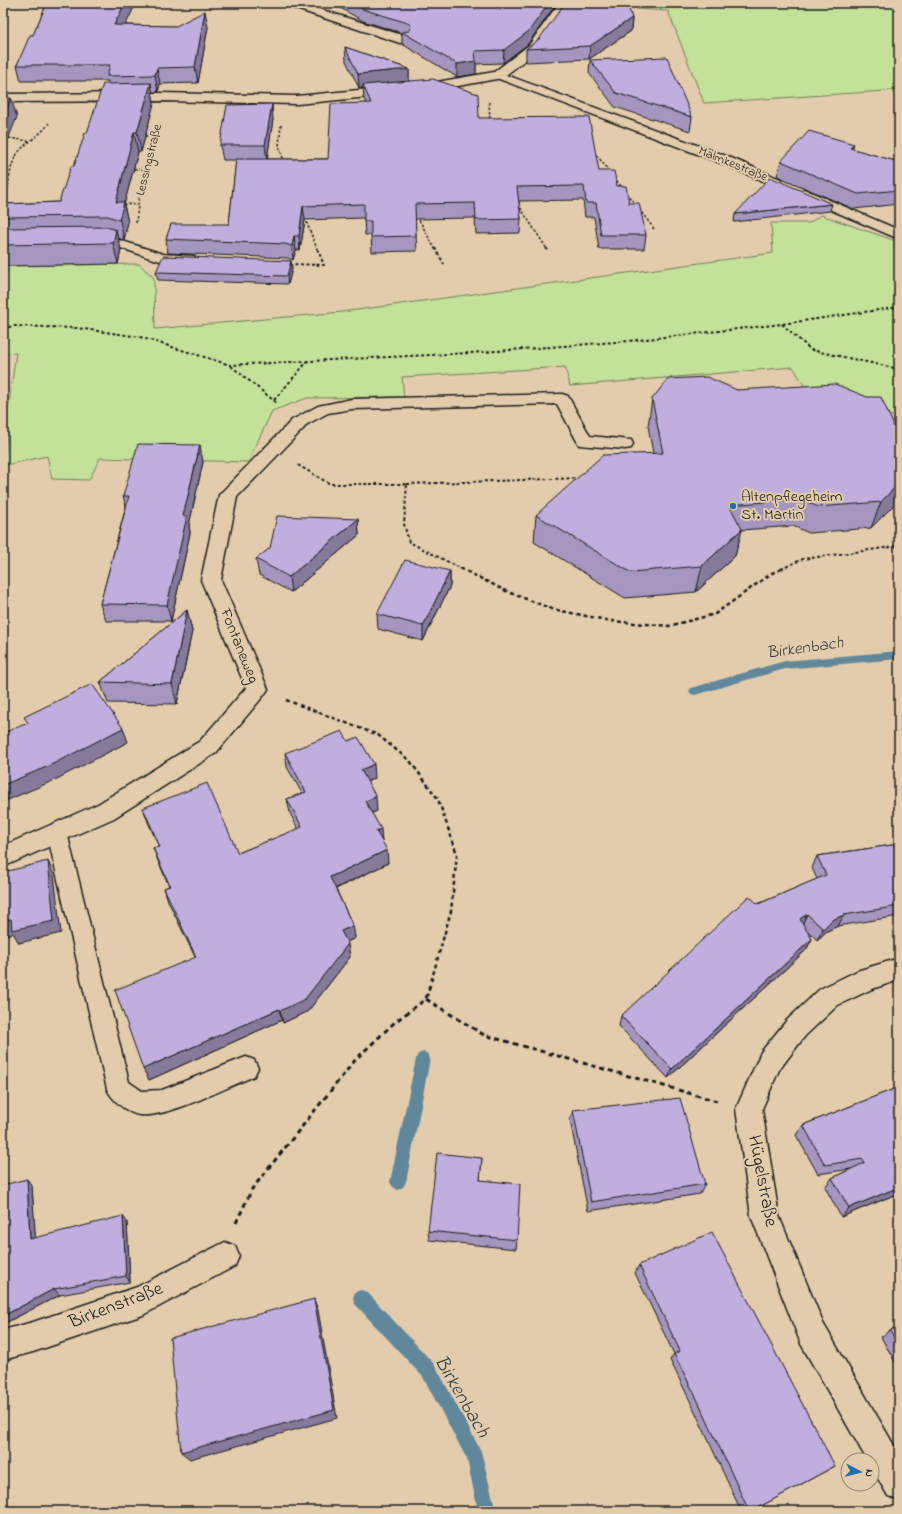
<svg xmlns="http://www.w3.org/2000/svg" width="902" height="1514" font-family="'Indie Flower',sans-serif">
  <style>
    .green { fill: #c3e198; stroke: #707e5a }
    .lines { fill: none; stroke-linecap: round; stroke-linejoin: round }
    .stream { fill: #60889a; fill-rule: evenodd }
    .lane-casing { stroke: #1c1c1c; stroke-width: 3 }
    .street-casing { stroke: #1c1c1c; stroke-width: 3 }
    .path-far3 { stroke: #1c1c1c; stroke-width: 1.5; stroke-dasharray: 2.5 2; stroke-linecap: butt }
    .path-far2 { stroke: #1c1c1c; stroke-width: 2; stroke-dasharray: 3 2.5; stroke-linecap: butt }
    .path-far1 { stroke: #1c1c1c; stroke-width: 2.5; stroke-dasharray: 4 3; stroke-linecap: butt }
    .path { stroke: #1c1c1c; stroke-width: 3; stroke-dasharray: 5 4; stroke-linecap: butt }
    .lane { fill: #e3ccac; fill-rule: evenodd }
    .street { fill: #e3ccac; fill-rule: evenodd }
    .wall { fill: #a496bf; stroke: #1c1c1c }
    .shaded-wall { fill: #867a9b; stroke: #1c1c1c }
    .building { fill: #bfaede; stroke: #1c1c1c }
    .poi-dot { fill: #1f6fb2; stroke: #e3ccac; stroke-width: 1.5 }
    .labels { text-anchor: middle; dominant-baseline: central; stroke-width: 4; stroke-linejoin: round; paint-order: stroke }
    .far-street-label { font-size: 13px; fill: #1c1c1c; stroke: #e3ccac }
    .poi-label { font-size: 16px; fill: #1c1c1c; stroke: #e3ccac; text-anchor: start }
    .street-label { font-size: 16px; fill: #1c1c1c; stroke: #e3ccac }
    .water-label { font-size: 17px; font-style: italic; fill: #334046; stroke: #e3ccac }
    .near-street-label { font-size: 19px; fill: #1c1c1c; stroke: #e3ccac }
    .near-water-label { font-size: 20px; font-style: italic; fill: #334046; stroke: #e3ccac }
  </style>
  <rect width="100%" height="100%" fill="#e3ccac"/>
  <filter id="ink" filterUnits="userSpaceOnUse"><feTurbulence type="fractalNoise" baseFrequency=".025" numOctaves="2"/><feDisplacementMap in="SourceGraphic" scale="8" xChannelSelector="R" yChannelSelector="G"/><feConvolveMatrix kernelMatrix="1 2 1 2 8 2 1 2 1" color-interpolation-filters="sRGB"/></filter>
  <g filter="url(#ink)">
    <path class="green" d="M636,3H899V90L704,103L668,11L637,9Z
      M821,215L899,242V415L888,416L808,392L793,367L570,386L565,367L402,377L404,397L307,398L272,411L248,462L100,458L89,480L52,479L47,456L5,465L8,411L16,353L3,354V266L139,264L154,278L155,329L342,312L773,253L771,223H809Z"/>
    <g class="lines">
      <path class="stream" d="M899,651V659L785,669L695,695L691,694L689,691L691,688L695,687L785,661Z
        M423,1052L428,1054L430,1059L406,1182L403,1187L398,1190L393,1187L390,1182L416,1059L418,1054Z
        M361,1290L367,1292L435,1365L481,1451L496,1511H478L467,1459L423,1377L355,1304L353,1298L355,1292Z"/>
      <defs>
        <path id="lane" d="M498,72L729,157L899,230V239L721,163L494,77L492,75L494,73Z
          M93,238H113L163,254L194,256L196,259L194,262C165,269 140,252 113,246C105,245 96,247 88,245L86,242L88,239Z
          M562,394L568,396L590,436L631,440L633,444L631,448L625,449L579,445L557,404L352,409L328,413L298,429L292,428L290,424L292,420L318,406L352,399Z
          M57,824L64,827L67,833L129,1082L142,1091L162,1090L246,1057L254,1060L258,1068L254,1076C228,1087 165,1119 139,1115C127,1113 112,1100 107,1089L47,833L50,827Z"/>
        <path id="street" d="M282,3H300L408,37L410,40L408,43H400L284,5Z
          M556,3H568V7L537,51L502,78L431,91L297,104L163,101L3,102V94L163,93L297,96L431,83L494,72L529,45L556,7Z
          M298,418L304,420L307,424L304,428L237,497L221,580L268,689L264,695L216,753L114,818L3,867V846L98,804L200,741L246,688L201,580L219,495L292,420Z
          M899,958V980L872,989L838,1005L805,1036L779,1070L762,1109L779,1216L823,1323L899,1454V1501L888,1496L872,1468V1460H867L801,1344L751,1216L736,1109L761,1052L787,1020L820,989L857,971Z
          M225,1242L235,1246L239,1256L235,1266L143,1315L33,1352L3,1360V1330L33,1322L137,1287Z"/>
      </defs>
      <use href="#lane" class="lane-casing"/>
      <use href="#street" class="street-casing"/>
      <path class="path-far3" d="M489,102L490,121
        M281,125L279,146L284,161
        M145,136H157
        M9,138L29,141
        M594,152L611,173
        M3,169H9
        M134,169L146,170
        M614,177L622,188
        M626,193L636,205
        M123,204L138,205
        M518,204L547,249
        M3,208C10,191 7,172 16,156C24,142 40,137 49,123
        M639,209L654,229
        M417,216L435,249
        M305,218L317,249
        M136,223L140,188L156,141L159,123"/>
      <path class="path-far2" d="M435,248L444,264
        M546,248L548,250
        M289,264L324,265L317,248
        M782,324L811,350L899,369
        M3,328L14,326L77,328L140,337L230,365L470,353L629,341L782,324L899,307
        M231,366L278,404
        M274,400L307,362
        M298,465L330,484H407L404,524L409,542L462,569
        M407,484L580,478
        M781,569L803,559L899,546"/>
      <path class="path-far1" d="M460,568L508,592L552,609L611,621L669,626L715,614L772,573L784,568
        M286,700L378,735L410,761L438,799L457,854L451,911L431,982"/>
      <path class="path" d="M426,999L484,1035L717,1101
        M236,1223L252,1189L356,1059L396,1021L426,999L431,981"/>
      <use href="#lane" class="lane"/>
      <use href="#street" class="street"/>
    </g>
    <path class="wall" d="M47,3H136L125,25L208,27L198,83L160,84L158,92H152L154,103L141,152H138L124,205L128,222L124,240L118,238L121,250L118,264L3,266V204L59,202L87,133L108,83V81H21L17,65L33,35Z
      M337,3H555L554,7L528,44L503,63L476,64V74L457,77L402,44V33L363,21L337,6Z
      M632,18L631,31L589,59L526,62V49L539,39Z
      M345,47L409,69V81L479,118L599,171L617,186L629,203L646,235L644,249H599L594,217H585L583,200L519,201L521,219L520,233L476,234L475,218L415,219L417,251L372,252L371,235H365L364,218L305,220L300,250H296L293,260L287,258L168,253L166,239L229,224L236,160H223L220,145L273,119L267,159H328L366,103L364,99L363,88H359L346,61Z
      M590,60L692,117L690,131L615,107L589,73Z
      M854,144L852,149L899,162V204L854,209L777,176L781,161Z
      M832,204L830,211L734,222L735,214Z
      M291,261L292,269L288,284L158,280L156,272Z
      M737,390L899,437V500L871,528L809,533L793,526L742,530L735,556L696,592L625,598L534,542L536,515L653,453L648,426L652,399Z
      M203,462L189,525L190,533L171,621H106L100,604L126,506L123,496Z
      M358,519L359,535L291,592L259,575L256,559Z
      M450,571V586L423,641L378,629L377,614Z
      M187,610L192,631L177,704L108,703L100,682Z
      M348,741L375,778L367,782L377,811L372,813L382,842L388,863L336,889L353,926L355,938L347,942L350,957L308,1011L283,1023L282,1020L149,1080L195,957L168,901L164,888L169,886L158,861L153,848L159,847L148,822L143,808L238,853L298,829L290,813L287,799L302,793L287,767L285,753Z
      M899,844V916L838,926L827,931L817,940L805,928L812,939L806,950L668,1078L619,1026L621,1016L758,904L817,879L812,868L817,856Z
      M899,1087V1193L841,1217L825,1187L832,1178L851,1169L818,1174L796,1135L803,1125Z
      M573,1110L705,1184L700,1194L588,1211L570,1120Z
      M482,1158L480,1180L517,1240L516,1249L429,1240L428,1231Z
      M32,1186L35,1238L127,1222L130,1282L60,1295L3,1324Z
      M639,1265L835,1466L752,1511H741L693,1407L670,1360L674,1354L635,1273Z
      M899,1326V1369L881,1337L890,1330Z"/>
    <path class="shaded-wall" d="M125,3H136L118,41L114,25Z
      M549,3H555L554,7L528,44L503,63L504,50Z
      M205,11L208,27L198,83L195,67Z
      M632,18L631,31L589,59L590,46Z
      M476,61V74L457,77V64Z
      M157,68L160,84L158,92L155,75Z
      M409,69V84L363,85V88H359L358,74Z
      M151,83L154,103L141,152L137,132Z
      M11,98L17,117L4,149L3,144V119Z
      M272,104L273,119L267,160L265,145Z
      M134,132L138,152L124,205L128,222L124,240L116,202Z
      M303,206L305,220L300,250L299,236Z
      M116,230L121,250L118,264L113,243Z
      M294,236L296,250L293,260L292,246Z
      M291,261L292,269L288,284L287,276Z
      M200,445L203,462L189,525L190,533L171,621L167,605L183,516Z
      M899,483V500L871,528L881,502Z
      M358,519L359,535L291,592L289,577Z
      M742,529L735,556L696,592L702,566Z
      M450,571V586L423,641V626Z
      M187,610L192,631L177,704L172,684Z
      M123,728L128,742L55,780L3,802V785Z
      M374,764L375,778L362,784L361,770Z
      M376,797L377,811L367,815L365,801Z
      M381,829L382,842L376,831Z
      M387,850L388,863L332,890L330,877Z
      M48,861L54,875L61,933L19,943L13,933L3,936V921Z
      M807,914L802,925L800,919Z
      M844,915L838,926L827,931L817,940L823,929L832,920Z
      M353,926L355,938L343,944L341,931Z
      M812,939L806,950L668,1078L672,1069Z
      M348,944L350,957L308,1011L283,1023L280,1011Z
      M279,1009L282,1020L149,1080L143,1069Z
      M27,1179L32,1186L36,1245L30,1239Z
      M899,1187V1193L841,1217L849,1208Z
      M123,1216L127,1222L130,1282L126,1276Z
      M54,1289L60,1295L3,1324V1316Z
      M314,1299L318,1310L337,1418L190,1459L181,1452Z"/>
    <path class="building" d="M47,3H125L114,25L176,26L205,11L195,67L157,68L155,75L107,76L110,65H17L30,35H33Z
      M353,3H549L529,31L504,50L475,51L476,61L457,64L402,32L409,31L411,26L408,23L362,9Z
      M565,3H627L632,18L590,46L526,49L539,39Z
      M345,47L409,69L358,74Z
      M667,57L692,117L616,93L590,60Z
      M433,79L478,94L479,118L589,117L599,171H614L617,186H626L629,203H639L646,235H601L596,203H586L584,186L517,187L521,219L476,220L475,203L415,204L416,236L371,237V221H364V204L303,206L299,236H294L292,246L285,244L166,239L171,224H229L236,159H328L331,104L371,103L363,85Z
      M151,83L137,132H134L116,202H124L119,220L108,216L3,217V204L59,202L71,166H74L85,133H87L103,84Z
      M3,98H11L3,119Z
      M272,104L265,145H220L227,105Z
      M809,131L854,144L850,148L899,162V190L858,194L781,161Z
      M770,177L832,204L735,214Z
      M107,227L116,230L113,243L3,245V228Z
      M163,256L291,261L287,276L156,272Z
      M707,377L737,390L835,384L867,397H881L899,437V483L881,502L818,507L801,499L729,505L742,529L702,566L630,572L536,515L603,455L663,453L652,399L668,379Z
      M138,444L200,445L183,516H187L167,605L100,604L129,496H123Z
      M277,516L358,519L289,577L256,559L270,548Z
      M405,560L450,571L423,626L377,614Z
      M187,610L172,684L100,682Z
      M92,684L123,728L49,766L3,785V733L28,723L24,717Z
      M342,731L348,741L358,737L374,764L361,770L376,797L365,801L381,829L376,831L387,850L330,877L353,926L341,931L348,944L305,999L280,1011L279,1009L143,1069L115,990L196,957L164,888L170,886L153,848L160,847L143,808L207,783L238,853L302,827L287,799L306,792L285,753Z
      M899,844V906L844,915L832,920L823,929L807,914L800,919L812,939L672,1069L621,1016L749,896L758,904L826,875L817,856Z
      M48,861L54,921L12,930L11,919L3,921V881H4V872Z
      M899,1087V1187L849,1208L832,1178L864,1163L863,1159L825,1165L803,1125Z
      M680,1098L705,1184L591,1202L573,1110Z
      M437,1153L482,1158L480,1180L520,1184L517,1240L428,1231Z
      M27,1179L30,1239L123,1216L126,1276L54,1289L3,1316V1185Z
      M712,1232L835,1466L752,1511H749L698,1401L674,1354L680,1351L639,1265Z
      M314,1299L334,1410L181,1452L170,1338Z
      M899,1326V1346L890,1330Z"/>
  </g>
  <circle class="poi-dot" cx="733" cy="506" r="4"/>
  <g class="labels">
    <g class="far-street-label">
      <text transform="translate(149 160) rotate(-76)">Lessingstraße</text>
      <text transform="translate(733 164) rotate(22)">Malmkestraße</text>
    </g>
    <g class="poi-label">
      <text x="741" y="497">Altenpflegeheim<tspan x="741" dy="18">St. Martin</tspan></text>
    </g>
    <g class="street-label">
      <text transform="translate(239 646) rotate(68)">Fontaneweg</text>
    </g>
    <g class="water-label">
      <text transform="translate(805 648) rotate(-8)">Birkenbach</text>
    </g>
    <g class="near-street-label">
      <text transform="translate(762 1181) rotate(79)">Hügelstraße</text>
      <text transform="translate(116 1306) rotate(-21)">Birkenstraße</text>
    </g>
    <g class="near-water-label">
      <text transform="translate(461 1397) rotate(60)">Birkenbach</text>
    </g>
  </g>
  <rect width="902" height="1514" fill="none" stroke="#e3ccac" stroke-width="16"/>
  <rect x="8" y="8" width="886" height="1498" fill="none" stroke="#1c1c1c" stroke-width="1.5" filter="url(#ink)"/>
  <g transform="translate(860 1472) rotate(97)"><circle r="19" fill="#e3ccac" stroke="#938672"/>
  <path d="M0-3L7 15L0 10L-7 15Z" fill="#1f6fb2"/>
  <text y="-6" font-size="11" font-weight="bold" text-anchor="middle" fill="#1c1c1c">N</text>
  </g>
</svg>
